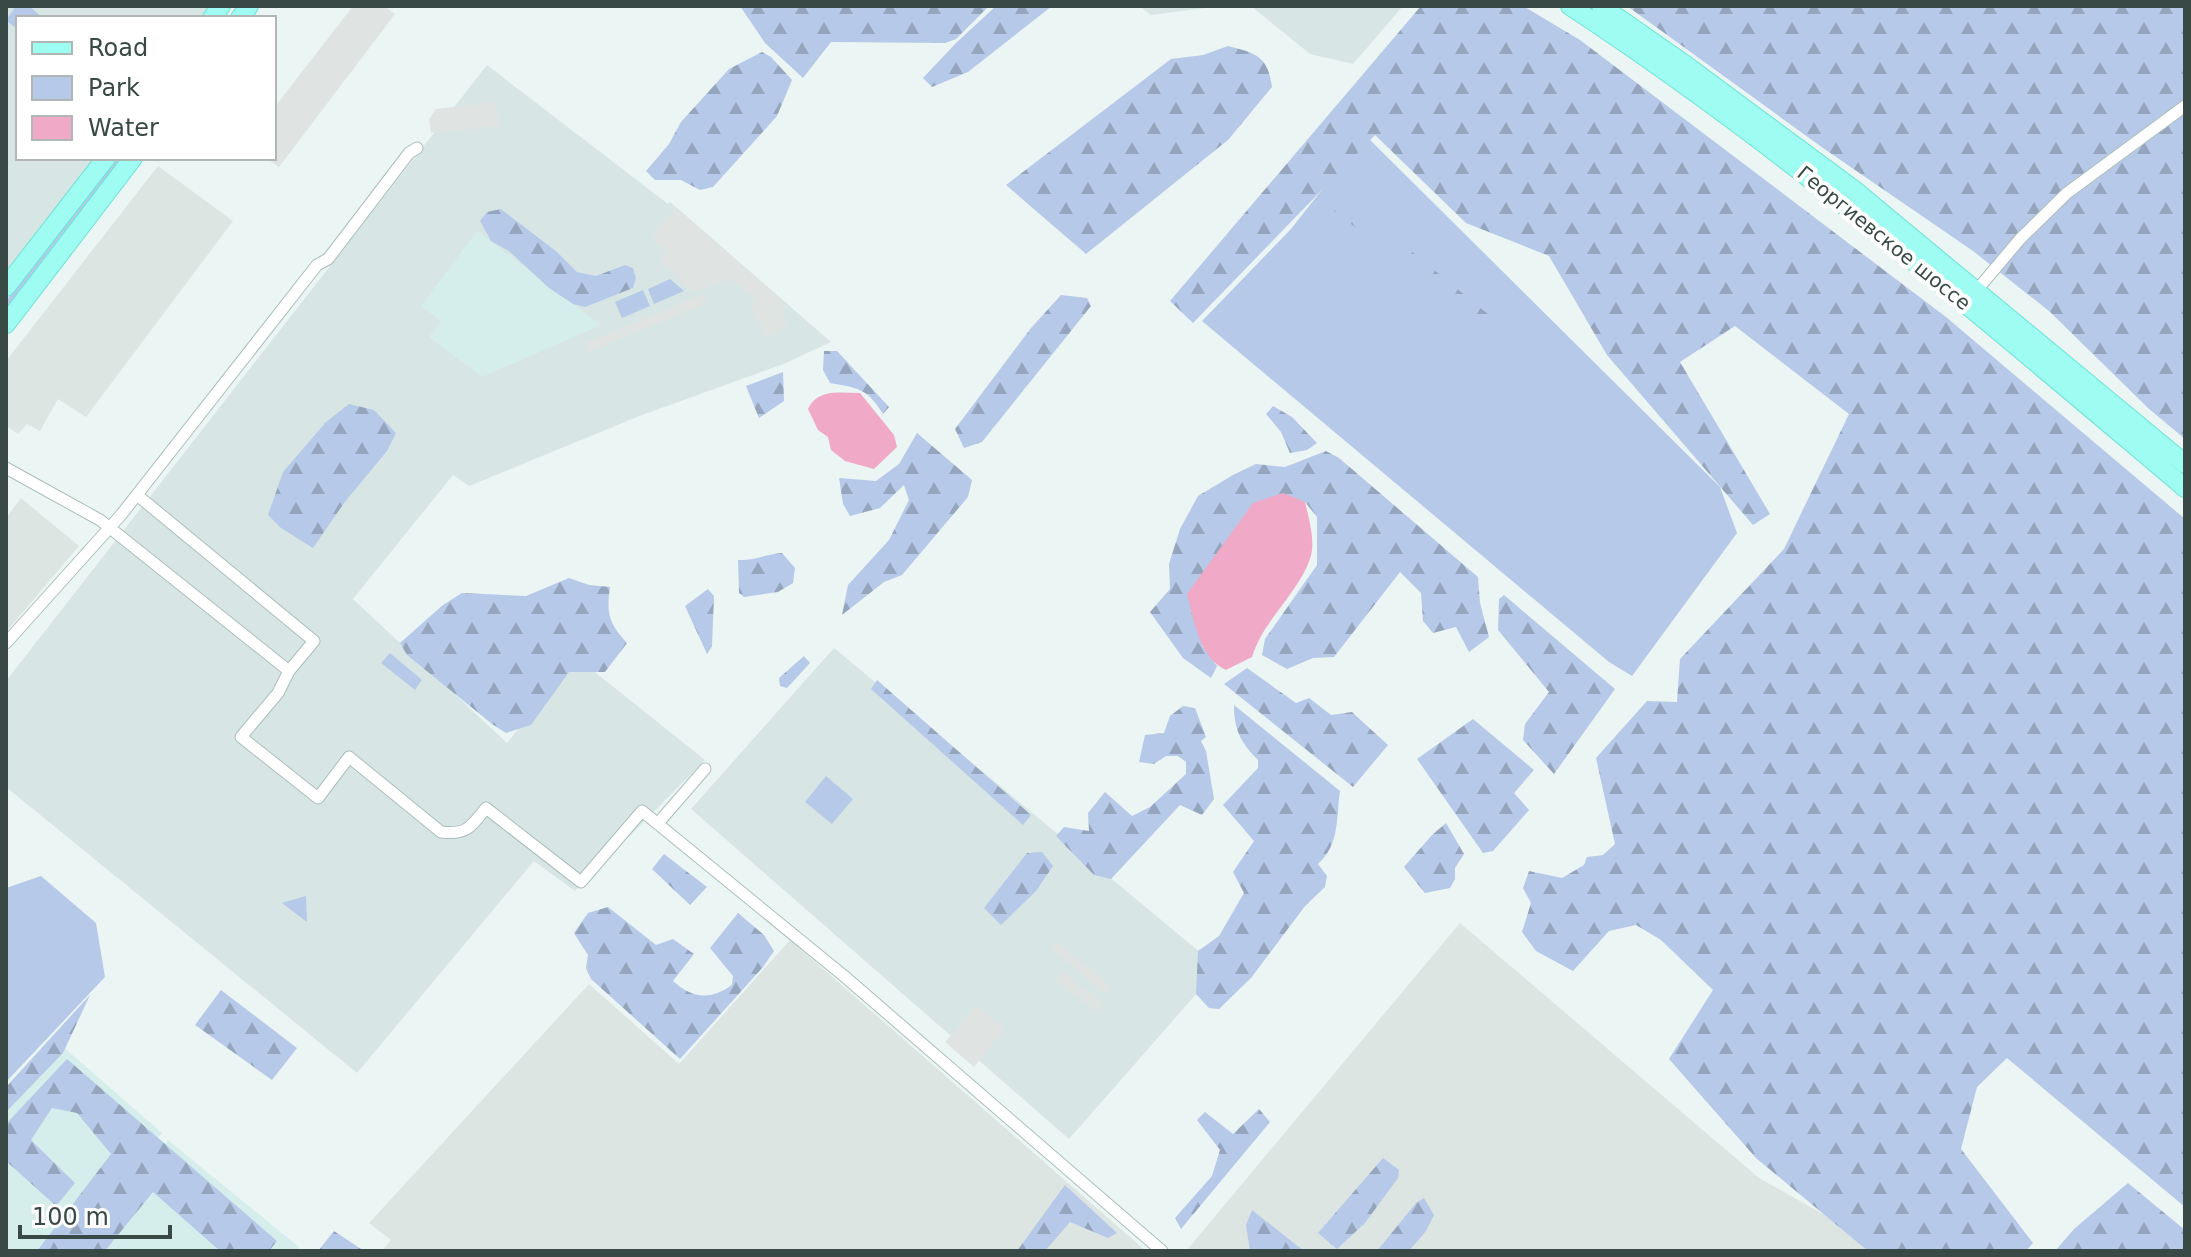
<svg xmlns="http://www.w3.org/2000/svg" width="2191" height="1257" font-family="'DejaVu Sans',sans-serif">
  <style>
    .residential { fill: #d7e6e4 }
    .industrial { fill: #dde5e3 }
    .education { fill: #d6eeeb }
    .green { fill: #b6c9e8 }
    .forest { fill: url(#forest-firs) }
    .parking { fill: #dfe4e3 }
    .water { fill: #f0aac7 }
    .lines { fill: none; stroke-linecap: round; stroke-linejoin: round }
    .street-casing { stroke: #abbebb; stroke-width: 13 }
    .primary-casing { stroke: #6de2d3; stroke-width: 20 }
    .street { stroke: #fff; stroke-width: 11 }
    .primary { stroke: #9efcf2; stroke-width: 18 }
    .labels { text-anchor: middle; dominant-baseline: central; stroke-width: 8; stroke-linejoin: round; paint-order: stroke }
    .street-label { font-size: 20px; fill: #394a46; stroke: #fff }
  </style>
  <defs>
    <pattern id="forest-firs" width="22" height="20" patternUnits="userSpaceOnUse" patternTransform="scale(2)"><rect width="22" height="20" fill="#b6c9e8"/><path d="M5 1l3.5 6h-7zM16 11l3.5 6h-7z" fill="#95a5be"/></pattern>
  </defs>
  <rect width="100%" height="100%" fill="#ebf5f4"/>
  <path class="residential" d="M6,6H216L206,18H18V158H97L6,274Z
    M1139,6H1221L1151,15Z
    M1251,6H1403L1353,64L1310,54Z
    M487,65L668,204L670,202L831,342L786,363L642,415L469,486L453,475L353,599L507,743L576,657L705,760L575,891L534,861L357,1073L6,787V681Z
    M834,648L1219,968L1069,1139L691,809Z"/>
  <path class="industrial" d="M158,166L233,221L86,417L58,399L40,431L27,424L18,434L6,426V361Z
    M21,498L79,546L6,632V518Z
    M1460,923L1759,1178L1889,1251H1186Z
    M790,940L1146,1251H382L391,1240L369,1223L589,984L679,1064Z"/>
  <path class="education" d="M477,231L601,325L482,377L429,337L441,321L421,306Z
    M53,1038L162,1133L60,1251H6V1092Z
    M168,1140L299,1247L296,1251H74Z"/>
  <path class="green" d="M16,6H29L43,18H18V30L6,20Z
    M1365,135L1720,487L1737,533L1632,676L1609,662L1202,321L1291,229Z
    M116,158H124L6,312V301Z
    M670,279L684,291L654,304L648,289Z
    M643,290L650,306L622,318L615,302Z
    M390,653L422,680L415,690L381,663Z
    M826,776L853,799L832,824L805,802Z
    M41,876L96,923L105,977L6,1082V888Z
    M306,896L307,922L282,903Z"/>
  <path class="forest" d="M740,6H989L956,39L945,43L831,42L803,78L765,43Z
    M996,6H1052L968,72L932,87L923,78L956,43Z
    M1421,6H1523L1580,40L1946,317L2185,519V1207L2007,1058L1977,1087L1961,1149L2033,1243L2026,1251H1868L1756,1158L1669,1059L1713,990L1661,940L1636,925L1609,931L1573,971L1536,951L1522,932L1531,903L1523,888L1529,871L1562,878L1584,865L1587,857L1603,855L1615,844L1596,758L1647,701L1677,702L1680,659L1784,549L1849,414L1735,326L1680,362L1770,514L1753,525L1607,355L1549,256L1466,223L1375,135L1193,323L1170,301Z
    M1627,6H2185V439L2148,408L2049,311L1973,251L1823,148Z
    M1228,46C1256,53 1268,56 1272,87L1228,140L1086,254L1006,185L1171,59L1203,55Z
    M762,52L771,57L792,80L777,116L713,187L700,190L681,180H655L646,171L669,144L681,122L729,69Z
    M1345,197L1494,319L1485,327L1334,211Z
    M501,209L557,252L577,272L596,276L625,265L633,268L636,278L633,288L585,307L573,304L549,288L509,251L491,241L480,221L487,212Z
    M1061,295L1087,298L1091,306L982,442L964,448L955,429L1031,328Z
    M824,351H837L889,407L883,414C867,388 858,388 830,383L823,370Z
    M783,372L784,401L759,418L746,386Z
    M349,404L374,410L396,433L387,451L344,503L313,548L281,528L268,515L283,472L326,422Z
    M1273,406L1292,417L1317,443L1307,450L1290,453L1281,432L1266,414Z
    M917,433L972,480L968,497L902,575L884,582L842,615L848,585L889,540L909,500L904,485L880,508L850,516L843,504L839,478L876,481L899,464Z
    M1326,451L1339,458L1478,577L1480,603L1489,637L1469,652L1456,627L1433,633L1423,621L1421,593L1400,572L1334,657L1313,658L1287,669L1262,655L1265,639L1317,565V517L1305,502L1202,645L1217,666L1211,678L1183,658L1150,612L1170,589L1169,564L1180,529L1198,496L1233,475L1256,464L1285,467Z
    M782,553L795,568L793,583L778,592L744,597L739,593L738,560C754,561 766,554 782,553Z
    M569,578L589,585L610,587C606,613 609,624 627,643L605,672H569L531,725L506,733L492,724L407,655L400,643L443,605L462,593L526,596Z
    M708,589L714,596L712,646L707,654L685,606Z
    M1504,595L1615,689L1554,774L1523,740L1525,724L1549,692L1498,630L1499,599Z
    M804,656L810,663L787,688L780,686L779,678Z
    M1247,668L1296,703L1309,698L1331,715L1352,712L1388,745L1353,787L1224,684Z
    M877,680L1031,815L1023,825L871,689Z
    M1234,705L1340,791C1336,819 1340,844 1318,864L1327,876L1325,887L1305,906L1251,978L1219,1009L1209,1008L1196,994L1198,951L1219,936L1244,893L1233,872L1254,841L1223,805L1258,768V760C1241,743 1234,730 1234,705Z
    M1183,706L1195,708L1206,737L1201,741L1206,751L1214,799L1202,815L1180,805L1111,879L1094,875L1056,836L1064,827L1089,831L1088,813L1105,792L1132,816L1150,807L1186,774V762L1178,756H1166L1154,764L1139,762L1145,735L1164,733L1170,716Z
    M1473,719L1534,770L1514,793L1529,810L1493,851L1483,853L1417,759Z
    M1446,823L1464,854L1455,868V879L1450,888L1425,893L1404,867L1432,835Z
    M1042,852L1053,866L1036,891L1001,925L984,908L1027,853Z
    M664,854L707,887L690,905L652,869Z
    M608,907L656,945L673,939L694,954L673,981C692,998 709,1001 732,985L733,976L710,948L738,913L764,935L774,951L763,967L680,1059L591,979L586,968L588,955L574,933L588,913Z
    M221,990L297,1048L272,1080L195,1025Z
    M90,995L63,1053L6,1112V1087Z
    M67,1059L277,1241L269,1251H220L153,1192L105,1251H37L111,1154L77,1113L52,1108L31,1140L75,1183L56,1206L6,1161V1124Z
    M1259,1109L1270,1122L1181,1229L1175,1218L1212,1176L1220,1150L1197,1120L1205,1112L1233,1134Z
    M1383,1158L1399,1170L1398,1178L1365,1223L1337,1249L1318,1233Z
    M2128,1183L2185,1230V1251H2055L2074,1229Z
    M1065,1185L1117,1233L1108,1238L1070,1222L1045,1251H1017Z
    M1424,1198L1434,1215L1426,1231L1409,1251H1377L1416,1203Z
    M1252,1210L1304,1251H1250L1246,1225Z
    M334,1231L364,1251H318Z"/>
  <path class="parking" d="M353,6H384L395,14L279,167L266,158H274V108Z
    M496,102L499,126L431,133L429,119L436,109Z
    M676,207L787,304L781,311L788,326L765,337L750,305L757,300L731,279L694,293L658,259L665,251L651,238Z
    M703,294L707,303L589,352L585,343Z
    M1056,941L1111,986L1105,994L1050,948Z
    M1063,971L1103,1003L1095,1012L1056,980Z
    M976,1005L1005,1029L974,1067L945,1042Z"/>
  <path class="water" d="M860,393L894,435L897,447L874,469L845,461L831,450L828,437L818,430L808,409C818,388 840,393 860,393Z
    M1283,493L1305,502C1309,519 1316,543 1310,559C1297,595 1264,619 1252,657L1226,670C1199,658 1194,620 1187,594L1253,503Z"/>
  <g class="lines">
    <defs>
      <path id="street" d="M1973,291L1977,290L2020,239L2067,193L2185,106
        M6,468L100,520L289,671
        M137,495L314,641L289,671L278,693L241,737L318,798L349,757L441,832C467,835 471,827 486,808L581,882L642,811L844,976L1162,1251
        M6,643L121,515L317,265L328,259L409,153L417,148
        M659,822L705,769"/>
      <path id="primary" d="M1570,6C1788,149 1986,320 2185,488
        M1601,6L1687,66L1853,189L2185,464
        M212,18L221,6
        M240,18L249,6
        M6,287L106,158
        M6,324L133,158"/>
    </defs>
    <use href="#street" class="street-casing"/>
    <use href="#primary" class="primary-casing"/>
    <use href="#street" class="street"/>
    <use href="#primary" class="primary"/>
  </g>
  <g class="labels">
    <g class="street-label">
      <text transform="translate(1884 238) rotate(39)">Георгиевское шоссе</text>
    </g>
  </g>
  <rect width="2191" height="1257" fill="none" stroke="#394a46" stroke-width="16"/>
  <rect x="16" y="16" width="260" height="144" fill="#ffffff" stroke="#b0b7b5" stroke-width="2"/>
  <rect x="32" y="42" width="40" height="12" fill="#9efcf2" stroke="#b0b7b5" stroke-width="2"/>
  <text x="88" y="56" font-size="24" fill="#394a46">Road</text>
  <rect x="32" y="76" width="40" height="24" fill="#b6c9e8" stroke="#b0b7b5" stroke-width="2"/>
  <text x="88" y="96" font-size="24" fill="#394a46">Park</text>
  <rect x="32" y="116" width="40" height="24" fill="#f0aac7" stroke="#b0b7b5" stroke-width="2"/>
  <text x="88" y="136" font-size="24" fill="#394a46">Water</text>
  <path d="M20 1225v12h150v-12" fill="none" stroke="#394a46" stroke-width="4"/>
  <text x="32" y="1225" font-size="24" fill="#394a46" stroke="#ffffff" stroke-width="6" paint-order="stroke">100 m</text>
</svg>
